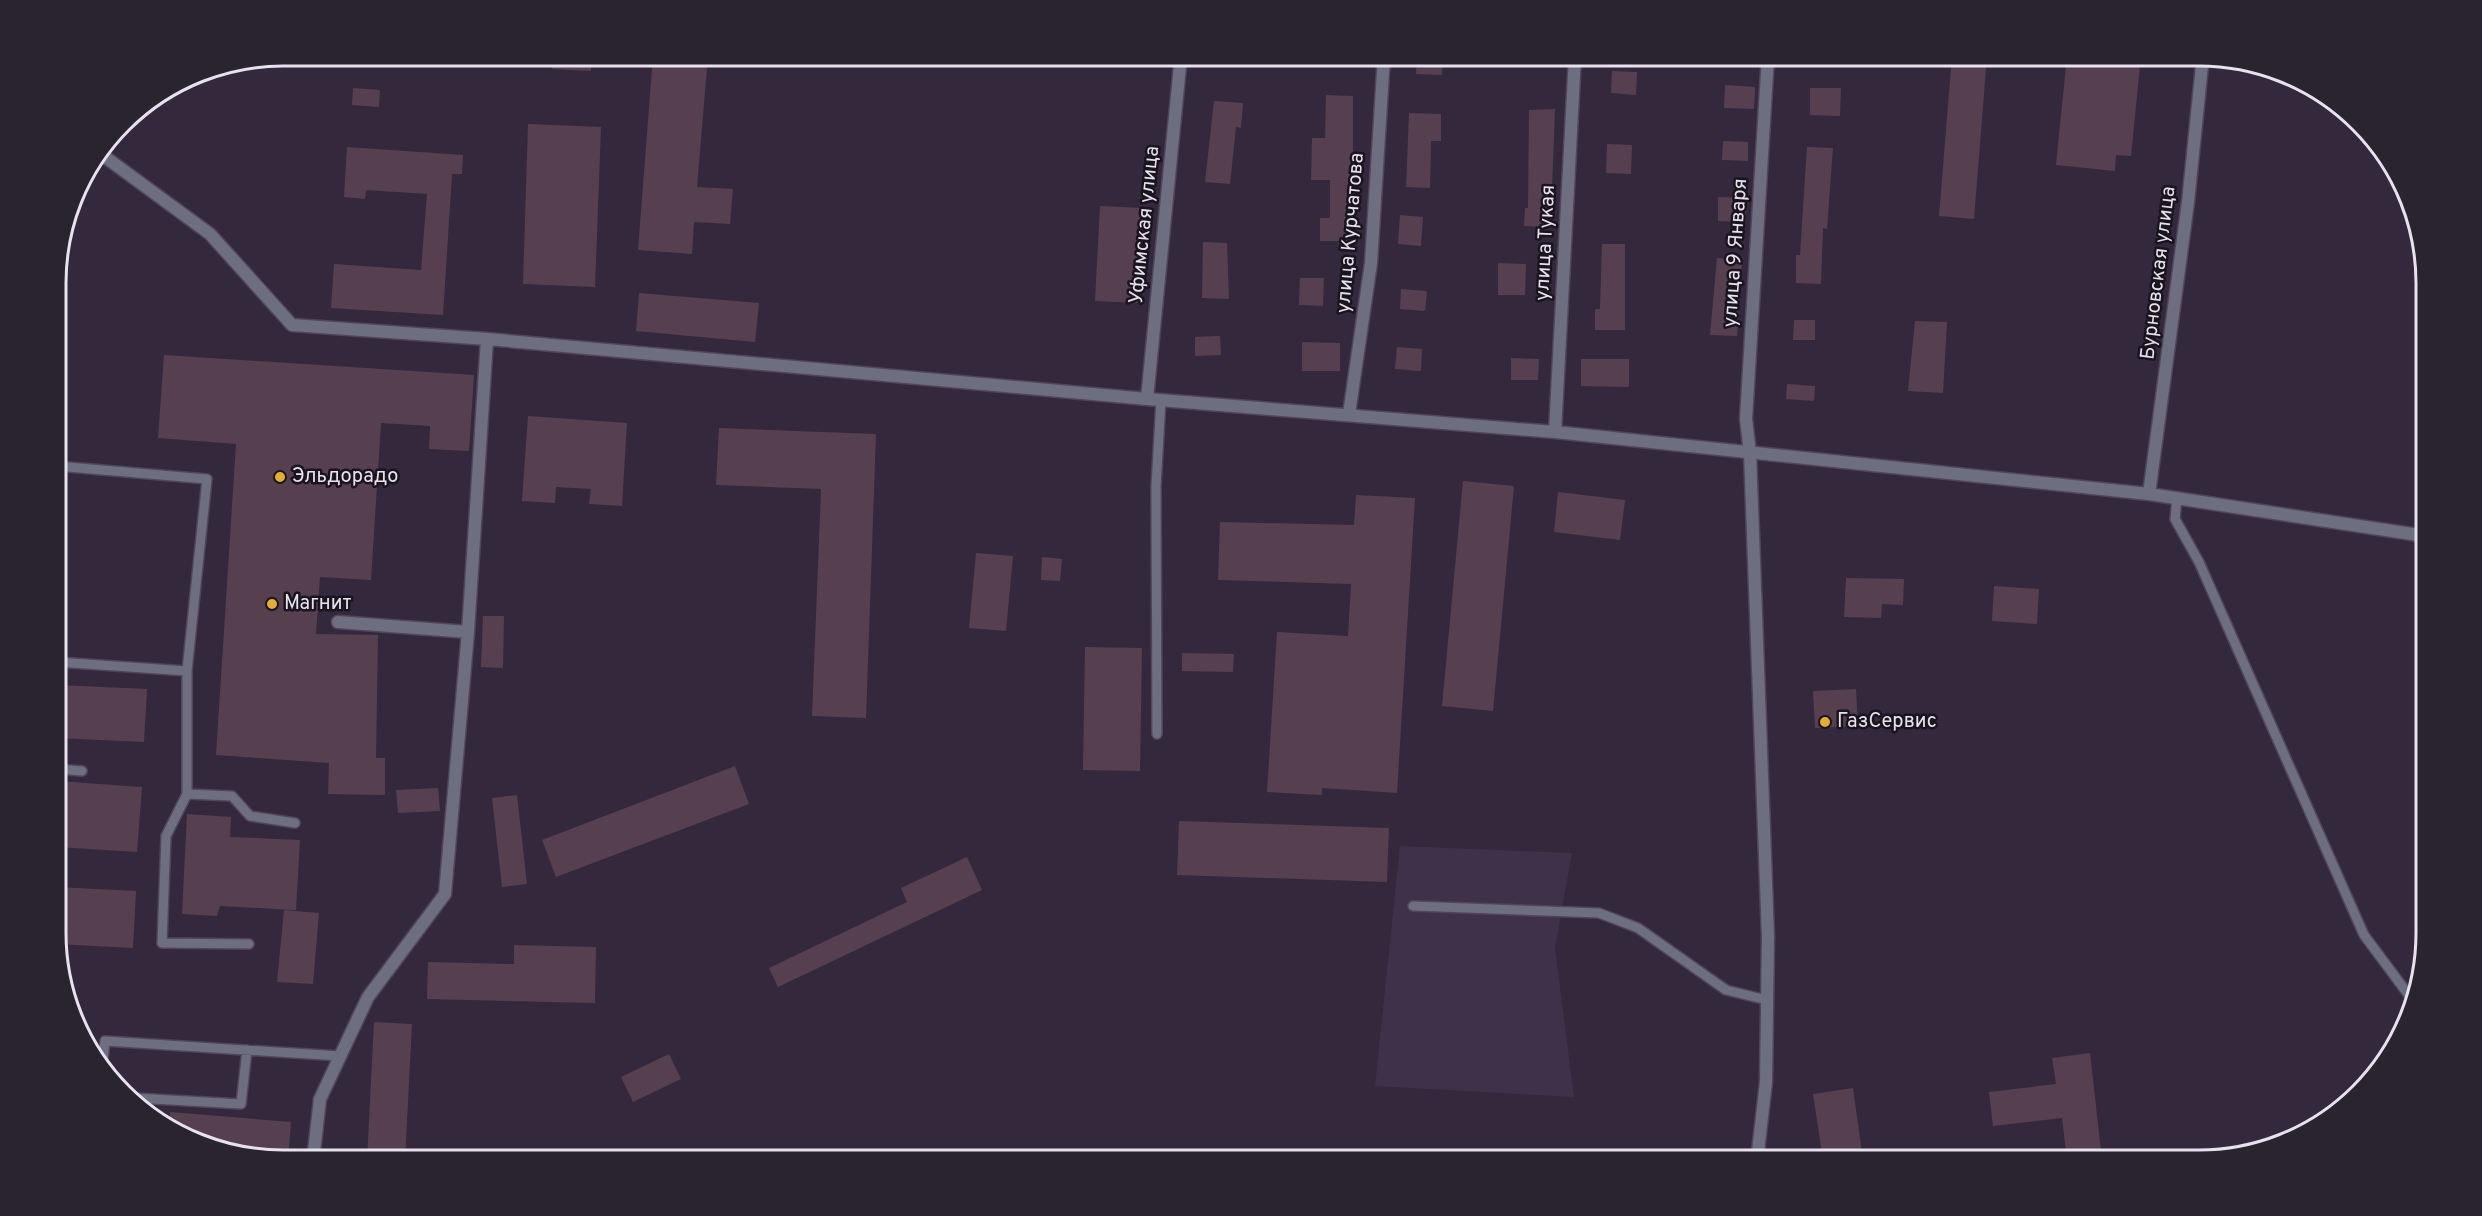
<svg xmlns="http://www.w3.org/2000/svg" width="2482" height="1216" font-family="Overpass,sans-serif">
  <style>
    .built { fill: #3f314a }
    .building { fill: #564050 }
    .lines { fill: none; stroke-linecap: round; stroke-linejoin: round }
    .service-casing { stroke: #514659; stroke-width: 12 }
    .minor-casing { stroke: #514659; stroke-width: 15 }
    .service { stroke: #6e6e81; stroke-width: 9 }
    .minor { stroke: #6e6e81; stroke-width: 12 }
    .poi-dot { fill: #e7ac36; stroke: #19141d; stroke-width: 2 }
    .labels { text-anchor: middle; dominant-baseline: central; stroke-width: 5; stroke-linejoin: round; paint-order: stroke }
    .street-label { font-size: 20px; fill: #e8e1ee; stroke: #19141d }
    .poi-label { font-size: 20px; fill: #e8e1ee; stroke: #19141d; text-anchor: start }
    .rim { fill: none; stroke: #e8e1ee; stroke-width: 3 }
  </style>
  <rect width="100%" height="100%" fill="#34283d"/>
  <path class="built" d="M1400,846L1572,853L1555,948L1574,1097L1375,1086Z"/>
  <path class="building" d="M553,56H591V71L552,69Z
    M653,56H708L697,187L733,189L730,224L694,222L692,254L638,250Z
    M1417,56H1443L1442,75L1416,74Z
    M1952,56H1987L1974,219L1939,216Z
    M2067,56H2141L2131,156L2116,155L2115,171L2056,165Z
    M1612,71L1637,72L1636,95L1611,93Z
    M1725,85L1755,87L1754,109L1724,108Z
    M353,88L380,90L379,107L352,105Z
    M1810,88H1841L1840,116L1810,115Z
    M1326,95L1353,96V181H1348V241H1320V218H1330V180H1311L1312,138H1325Z
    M1214,101L1243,103L1241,128L1236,127L1230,184L1205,182Z
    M1555,109L1552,189H1547L1546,227L1524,226L1525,208H1528L1529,110Z
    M1409,113L1441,114V141H1431L1430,188L1406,187Z
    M528,124L601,127L595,287L523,284Z
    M1723,141L1748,142V161L1722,160Z
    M1607,144L1632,145L1631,174L1606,173Z
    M347,147L463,155L462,174H452L443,315L331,308L334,264L421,270L427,194L366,190L365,199L344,197Z
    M1807,147L1833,148L1827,229L1823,228L1821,284L1796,283V255H1800Z
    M1718,197L1746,198V222L1718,221Z
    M1100,206L1143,208L1139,303L1095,301Z
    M1400,215L1423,217L1421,246L1398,244Z
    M1203,242L1227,243L1229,299L1202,298Z
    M1602,244H1625V330H1595V309H1600Z
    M1717,258L1742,261L1737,336L1710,335Z
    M1498,263L1526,264L1525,295H1498Z
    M1300,278H1324L1323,306L1299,305Z
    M1401,289L1427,291L1425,311L1400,309Z
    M639,293L759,303L755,342L636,331Z
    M1794,320H1815V340H1793Z
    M1915,321L1947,322L1943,393L1908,391Z
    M1220,336L1221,355L1195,356V337Z
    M1302,342L1340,343V371H1302Z
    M1397,347L1422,349L1421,371L1395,369Z
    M164,355L474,375L469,451L429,449L430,426L381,423L371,580L320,577L316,634L378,635L376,758H385V795L328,794L329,763L216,755L236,444L158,438Z
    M1511,358L1539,359L1538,380H1511Z
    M1581,359H1629V387L1581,386Z
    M1787,384L1815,386L1814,401L1786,399Z
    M528,416L627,423L622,506L589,504L591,489L556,487L555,503L522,501Z
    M719,428L876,434L866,718L812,716L821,489L716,485Z
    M1463,481L1514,486L1493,711L1442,706Z
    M1558,492L1625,500L1620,540L1554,532Z
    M1356,495L1415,498L1397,793L1322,788V795L1267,792L1277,632L1348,636L1351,584L1218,580L1220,522L1354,525Z
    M976,553L1013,556L1006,631L969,628Z
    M1042,557L1062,559L1060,581L1041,580Z
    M1846,578L1904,579L1903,605L1882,604L1881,618L1844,617Z
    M1994,586L2039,589L2037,624L1992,621Z
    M483,616H504L503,668L481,667Z
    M1085,647L1142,648L1140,771L1083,770Z
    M1182,653L1234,654L1233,672L1182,671Z
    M57,685L147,689L144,742L57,738Z
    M1856,689L1858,726L1815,728L1813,691Z
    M735,766L749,804L556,877L542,840Z
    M57,781L142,787L137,852L57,847Z
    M438,788L440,811L398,813L396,790Z
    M517,795L527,884L502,887L492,798Z
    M187,814L231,817L230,837L300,840L296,910L220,906L217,916L182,914Z
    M1179,821L1389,828L1387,882L1177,875Z
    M967,857L982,890L778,987L769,968L907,902L901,888Z
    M57,887L136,891L133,948L57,944Z
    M284,910L319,913L313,984L277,982Z
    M514,945L596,947L595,1003L427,999L428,962L514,964Z
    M374,1022L412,1024L405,1160H367Z
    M2090,1053L2102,1160H2067L2062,1118L1993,1126L1989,1092L2056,1084L2052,1058Z
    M669,1054L681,1079L633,1102L621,1077Z
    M1853,1088L1863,1160H1823L1813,1094Z
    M170,1112L291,1122L288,1161L183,1137L155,1115L170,1116Z"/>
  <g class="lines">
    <defs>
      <path id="service" d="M56,466L207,479L187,671V794L232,796L250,816L295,823
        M2177,498L2175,519L2199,562L2364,935L2411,998
        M57,662L187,671
        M1157,734L1156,486L1161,400
        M57,769L82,771
        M187,794L166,836L162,943L249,944
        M1413,906L1599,913L1638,928L1726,990L1767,1000
        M102,1071L105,1041L340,1056
        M135,1098L241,1104L247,1050"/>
      <path id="minor" d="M101,154L210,234L292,325L487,339L1147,399L1555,432L2149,494L2425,536
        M1147,399L1181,56
        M1349,414L1371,263L1384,56
        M1555,432L1575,56
        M2149,494L2188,202L2203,56
        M338,622L468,632L487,339
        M313,1160L320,1099L368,997L445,894L468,632
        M1757,1160L1766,1082L1768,937L1750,453L1746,419L1768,56"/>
    </defs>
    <use href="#service" class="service-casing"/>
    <use href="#minor" class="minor-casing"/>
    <use href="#service" class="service"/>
    <use href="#minor" class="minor"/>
  </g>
  <g class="poi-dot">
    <circle cx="280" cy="477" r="6"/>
    <circle cx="272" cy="604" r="6"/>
    <circle cx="1825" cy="722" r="6"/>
  </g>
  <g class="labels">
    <g class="street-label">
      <text transform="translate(1145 225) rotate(-84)">Уфимская улица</text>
      <text transform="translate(1351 233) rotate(-85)">улица Курчатова</text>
      <text transform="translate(1546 243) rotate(-87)">улица Тукая</text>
      <text transform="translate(1736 253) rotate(-86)">улица 9 Января</text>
      <text transform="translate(2159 273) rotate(-83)">Бурновская улица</text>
    </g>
    <g class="poi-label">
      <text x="292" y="477">Эльдорадо</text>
      <text x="284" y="604">Магнит</text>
      <text x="1837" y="722">ГазСервис</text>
    </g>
  </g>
  <path d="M0 0H2482V1216H0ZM283 66H2199A217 217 0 0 1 2416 283V933A217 217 0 0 1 2199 1150H283A217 217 0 0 1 66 933V283A217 217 0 0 1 283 66Z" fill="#2a242e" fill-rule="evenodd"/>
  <path class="rim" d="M283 66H2199A217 217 0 0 1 2416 283V933A217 217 0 0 1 2199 1150H283A217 217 0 0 1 66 933V283A217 217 0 0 1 283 66Z"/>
</svg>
